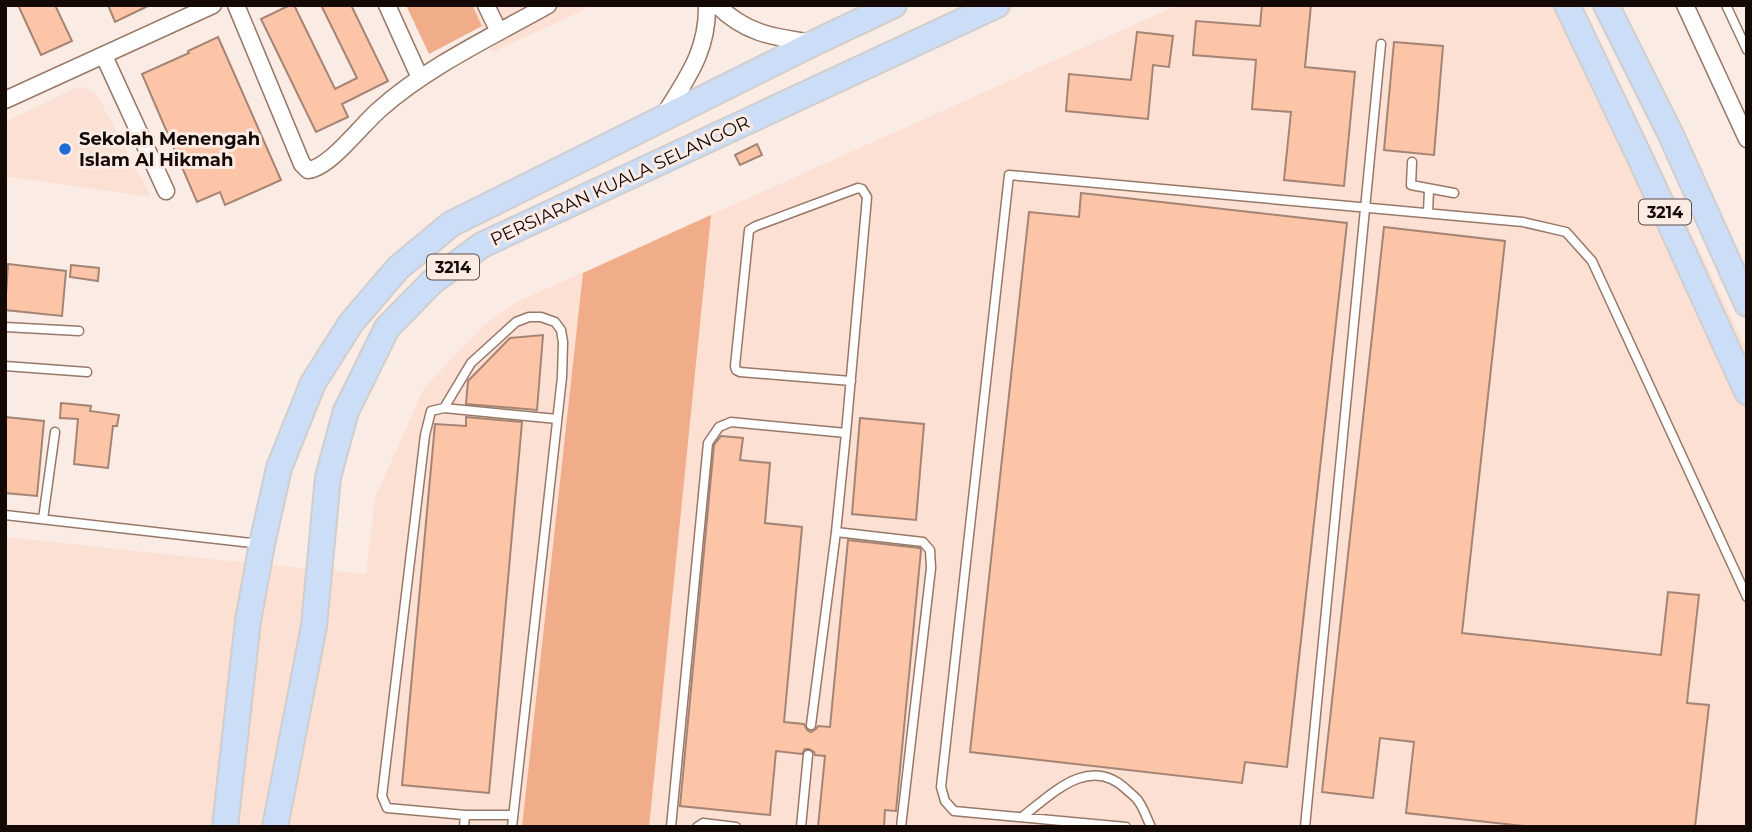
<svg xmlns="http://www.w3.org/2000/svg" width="1752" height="832" font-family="Montserrat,sans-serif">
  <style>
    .built { fill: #fbe0d3 }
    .green { fill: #f1ac89 }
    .building { fill: #fdc5a8; stroke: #a58474; stroke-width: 2 }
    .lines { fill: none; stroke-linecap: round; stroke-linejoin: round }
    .lane-casing { stroke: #987867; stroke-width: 11 }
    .street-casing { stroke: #987867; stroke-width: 19 }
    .primary-casing { stroke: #d0cecd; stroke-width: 28 }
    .lane { stroke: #fff; stroke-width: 8 }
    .street { stroke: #fff; stroke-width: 16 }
    .primary { stroke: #ccddf8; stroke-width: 24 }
    .poi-dot { fill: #1f6cd7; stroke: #faebe4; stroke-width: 2.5 }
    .labels { text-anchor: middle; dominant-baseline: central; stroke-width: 6; stroke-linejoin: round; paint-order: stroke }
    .shield { fill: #faebe4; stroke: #5a4d48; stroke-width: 2 }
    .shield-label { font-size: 16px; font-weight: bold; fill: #150905 }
    .poi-label { font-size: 18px; font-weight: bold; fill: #150905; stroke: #faebe4; text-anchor: start }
    .street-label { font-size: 18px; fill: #150905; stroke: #faebe4 }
  </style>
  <rect width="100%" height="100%" fill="#faebe4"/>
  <path class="built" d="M472,5H594L493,52Z
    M1178,5H1583L1747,350V827H5V537L200,558L366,574L375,498L424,388L482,327L515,303Z
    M80,86L96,93L151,197L5,176V122Z"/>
  <path class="green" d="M406,5H472L482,26L429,54Z
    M711,215L649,827H522L583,273Z"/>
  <path class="building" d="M18,5H55L72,41L41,55Z
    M108,5H150L115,22Z
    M290,5H294L335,89L357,78L321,5H351L388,81L342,104L348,117L316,132L261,19Z
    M1262,5H1311L1305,67L1355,72L1344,186L1284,180L1291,112L1252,109L1256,60L1193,55L1196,21L1260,26Z
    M1137,32L1173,36L1169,67L1153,65L1148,119L1066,111L1069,74L1131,80Z
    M218,37L281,180L225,205L220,192L197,202L142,74L189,53L188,51Z
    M1394,42L1443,46L1434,155L1384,150Z
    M757,144L762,155L740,165L735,155Z
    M1081,193L1347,223L1287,767L1245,762L1242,783L970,752L1029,212L1079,217Z
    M1384,227L1505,241L1462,633L1661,655L1668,592L1699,595L1687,703L1709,705L1695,827H1532L1406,813L1414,742L1380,738L1373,798L1322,792Z
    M8,264L66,271L62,316L5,310Z
    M71,265L99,268L98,281L70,277Z
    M543,335L537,410L466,404L468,381L510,338Z
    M61,403L91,406L90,411L119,415L117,426H113L108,468L74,464L78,419L60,418Z
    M5,417L44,421L37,496L5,493Z
    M466,417L522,422L489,793L402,785L435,424L466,426Z
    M860,418L924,424L916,520L852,514Z
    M721,436L743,438L740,460L770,463L765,523L802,527L784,722L804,724L807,730L811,732L816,729L818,726L830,727L848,540L920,548L921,550L896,811L885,810L884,827H818L825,756L815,755L814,752L809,749H805L802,754L776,751L770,815L680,806L714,445Z"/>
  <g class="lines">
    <defs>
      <path id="lane" d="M1726,5L1747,50
        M1412,162L1411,185L1454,193
        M1428,213L1429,189
        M5,327L79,331
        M5,366L87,372
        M444,408L471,363L516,322L529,317H541L555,322L561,330L563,342L562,377L512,827
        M846,433L867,197L862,189L858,188L756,226L749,230L735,366L736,370L740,372L851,381
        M5,515L260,544
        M43,519L55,432
        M836,532L923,542L930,550L931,568L901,827
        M465,815L387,808L382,796L425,435L431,411L444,408L557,419
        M1022,817C1053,793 1090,754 1127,790C1131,794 1136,797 1139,802C1144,809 1147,819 1151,827
        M464,827L465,815H513
        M671,827L708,443L719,427L731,422L846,433L836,532L811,725
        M697,827L703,823L736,827
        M801,827L808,755
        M1126,827L954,811L945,801L941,787L1009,175L1523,222L1566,232L1592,261L1747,597
        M1305,827L1381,44"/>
      <path id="street" d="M236,5L302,164L308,170C330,168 362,124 380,109C427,67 493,36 548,5
        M387,5L420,78
        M486,5L499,32
        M717,5C746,34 774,37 813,43
        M1685,5L1747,139
        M104,56L166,191
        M5,100L213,5
        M663,117C686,79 708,52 707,5"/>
      <path id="primary" d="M1567,5L1642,162L1747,392
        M1606,5L1671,135L1747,304
        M225,827L248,621L262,544L279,468L313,383L351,323L398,268L451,224L814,43L894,5
        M275,827L314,626L328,477L346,411L387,328L432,282L482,245L997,5"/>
    </defs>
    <use href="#lane" class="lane-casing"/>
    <use href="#street" class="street-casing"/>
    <use href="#primary" class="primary-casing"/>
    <use href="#lane" class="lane"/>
    <use href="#street" class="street"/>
    <use href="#primary" class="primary"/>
  </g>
  <circle class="poi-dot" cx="65" cy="149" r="7"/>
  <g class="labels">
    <g class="shield">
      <rect x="1639" y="199.5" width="52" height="25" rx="5"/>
      <rect x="427" y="254.5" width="52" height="25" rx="5"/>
    </g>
    <g class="shield-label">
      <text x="1665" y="212">3214</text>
      <text x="453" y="267">3214</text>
    </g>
    <g class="poi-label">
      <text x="79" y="139">Sekolah Menengah<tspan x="79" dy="21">Islam Al Hikmah</tspan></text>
    </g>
    <g class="street-label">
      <text transform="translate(620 181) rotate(-25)">PERSIARAN KUALA SELANGOR</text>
    </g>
  </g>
  <rect width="1752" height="832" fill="none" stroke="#150905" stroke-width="14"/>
</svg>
